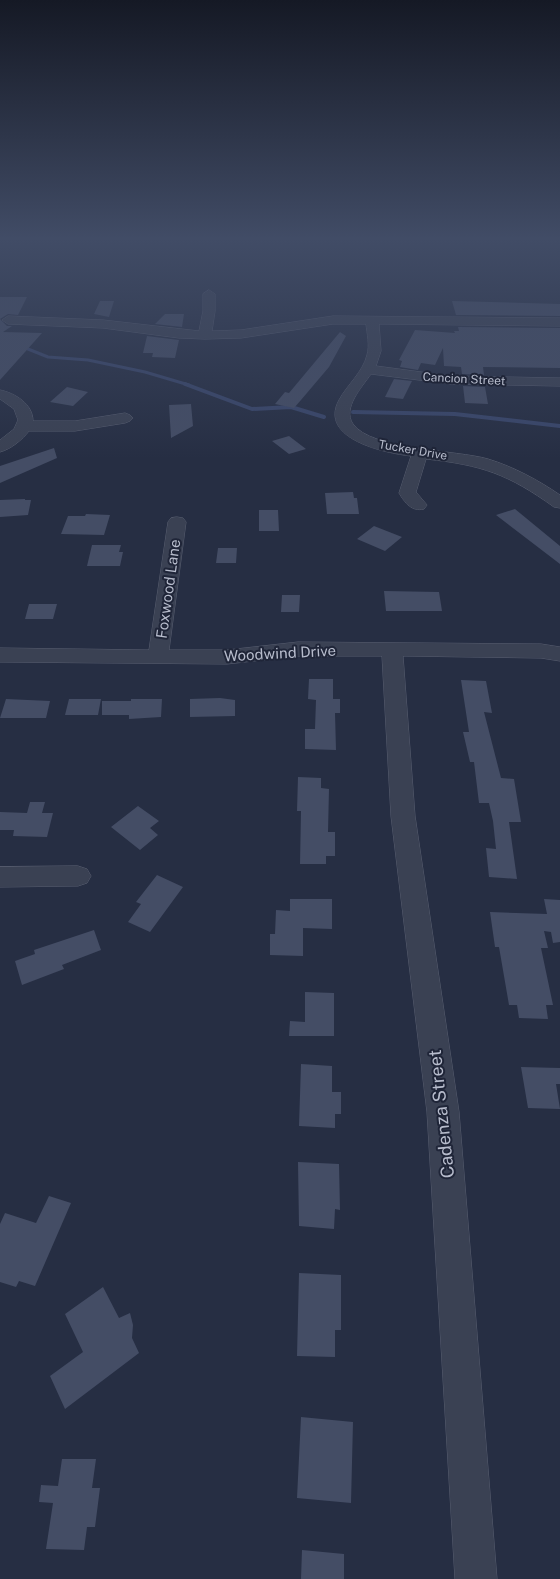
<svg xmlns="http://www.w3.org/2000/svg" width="560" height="1579" font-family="'Public Sans',sans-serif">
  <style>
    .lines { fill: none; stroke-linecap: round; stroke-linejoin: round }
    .stream-far1 { stroke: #39466a; stroke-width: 3 }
    .stream { stroke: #39466a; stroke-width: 4 }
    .building { fill: #444d65 }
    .minor-casing { stroke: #585e70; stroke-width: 1 }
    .minor { fill: #3a4153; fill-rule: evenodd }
    .labels { text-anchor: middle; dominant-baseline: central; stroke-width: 4; stroke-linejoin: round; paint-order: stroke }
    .far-street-label { font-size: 12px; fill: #b7bccc; stroke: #1f2538 }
    .street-label { font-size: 15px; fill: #b7bccc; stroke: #1f2538 }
    .near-street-label { font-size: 18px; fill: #b7bccc; stroke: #1f2538 }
  </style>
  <rect width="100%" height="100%" fill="#262e43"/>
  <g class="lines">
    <path class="stream-far1" d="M23,347L48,357L88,360L145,372L189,385"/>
    <path class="stream" d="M185,384L252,409L291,407L324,417
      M353,412L455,414L560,426"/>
  </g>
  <path class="building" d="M0,297H27L18,315L8,314L0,319L7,326H12L3,332L42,333L0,380Z
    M100,301H114L109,317L94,314Z
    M452,301L560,304V316L456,315Z
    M165,314H184L182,327L155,324Z
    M458,327L560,328V368L483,367L484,375L462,374L461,367L444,366L443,348L435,365L421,363L418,370L400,367L402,361L399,360L415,330L455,333L454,331H459Z
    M340,332L346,336L329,367L301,400L294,408L275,404L285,392L289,393Z
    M147,336L179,340L175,358L152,357L153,353H143Z
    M394,379L412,381L403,399L385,397Z
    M463,386L485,387L488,404L465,403Z
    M67,387L88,392L73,406L50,402Z
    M191,404L193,426L171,438L169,405Z
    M289,436L306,449L289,454L272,441Z
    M54,448L57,458L0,483V466Z
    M353,492L354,498H357L359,514H327L325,493Z
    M25,499V500H31L28,515L0,517V500Z
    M515,509L560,546V564L496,515Z
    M259,510H278L279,531H259Z
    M86,514L110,515L104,535L61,534L68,516H85Z
    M374,526L402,537L385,551L357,539Z
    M92,545H121L119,552H123L120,566H87Z
    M218,548H237L236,563H216Z
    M384,591L439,592L442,611H386Z
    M282,595H300L299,612H281Z
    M29,604H57L53,619H25Z
    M309,679H333V699H340V713H335L336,750L305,749V729H315L316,700L308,699Z
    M461,680L486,681L492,713L484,712L501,778L514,779L521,822H509L517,879L489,877L486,848L496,849L493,821L489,803H479L474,762H470L463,732H469Z
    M220,698L235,700V716L190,717V699Z
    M6,699L50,701L46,718H0Z
    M69,699H101L98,715H65Z
    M131,699H162L161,717L129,719V715H102V701H131Z
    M298,777L321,778V788L329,789L328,832H335V856H326V864H300L301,811H297Z
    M30,802H45L42,813H53L47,837L13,836L14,830H0V812L27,813Z
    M138,806L159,821L150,828L158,835L140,850L111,827Z
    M157,875L183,887L150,932L128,922L141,904L136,902Z
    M290,899H332V929L303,928V956L270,955V934H275L276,910L290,911Z
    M544,899L560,900V942L553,943L551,932L544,931L548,948H541L553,1005H546L548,1019L519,1018L517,1005H509L499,947H495L490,912L547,914Z
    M94,930L101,950L62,965L64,969L22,985L15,961L35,954L34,950Z
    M305,992L334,993V1036H289L290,1021L305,1022Z
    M301,1064L332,1066V1092H341V1114H335V1128L299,1126Z
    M521,1067L560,1068V1084H556L560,1109L528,1108Z
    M298,1162L339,1164L340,1210L335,1209L334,1229L299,1226Z
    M49,1196L71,1203L35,1286L19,1281L16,1287L0,1282V1224L5,1213L36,1223Z
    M299,1273L341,1275V1330H335V1357L297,1356Z
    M103,1287L119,1318L130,1313L133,1325L132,1338L139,1353L65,1409L50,1376L83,1352L65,1314Z
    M301,1417L353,1422L351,1503L297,1498Z
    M62,1459H96L92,1488H100L95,1527H87L84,1550L46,1549L53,1503L39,1502L41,1485L58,1486Z
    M302,1550L344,1554V1579H301Z"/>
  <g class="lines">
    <defs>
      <path id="minor" d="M209,290L215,294V311L212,331L241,330L333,316L560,318V326L379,324L381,351L376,366L451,376L560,378V386L451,384L371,374C362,387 342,408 353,424C371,450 457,450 488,459C514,467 538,480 560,495V508L554,507C508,474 482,465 426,459L416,492L427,505L424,509C412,512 405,503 399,493L411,456C385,453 318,439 339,400C347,385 363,372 367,355C370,345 367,334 366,324H333L241,338L205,339L179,338L103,328L8,324L2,320L8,316L103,320L199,331L203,311V294Z
        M0,390C15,393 33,404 33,421H75L125,413L130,415L133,418L130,421L125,423L75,431H29C22,440 11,449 0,452V440L14,429L18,420L14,409L0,399Z
        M177,517L183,518L186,522L169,650H227L298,642L541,644L560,647V661L541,658L403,656L415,816L459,1112L497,1579H455L427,1112L391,816L382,656H298L227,664L0,662V648L149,650L168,522L171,518Z
        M78,866L87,869L91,876L87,883L78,886L0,887V867Z"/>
    </defs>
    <use href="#minor" class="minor-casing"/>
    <use href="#minor" class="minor"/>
  </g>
  <linearGradient id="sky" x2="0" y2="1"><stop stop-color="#151925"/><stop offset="0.52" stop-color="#414c66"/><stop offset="1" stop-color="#414c66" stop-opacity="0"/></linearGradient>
  <rect width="560" height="459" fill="url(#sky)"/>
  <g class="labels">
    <g class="far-street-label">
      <text transform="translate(464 379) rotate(3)">Cancion Street</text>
      <text transform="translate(413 450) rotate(10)">Tucker Drive</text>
    </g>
    <g class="street-label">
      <text transform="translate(168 589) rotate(-82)">Foxwood Lane</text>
      <text transform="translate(280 653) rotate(-3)">Woodwind Drive</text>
    </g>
    <g class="near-street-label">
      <text transform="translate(441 1114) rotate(-96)">Cadenza Street</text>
    </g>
  </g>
</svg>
